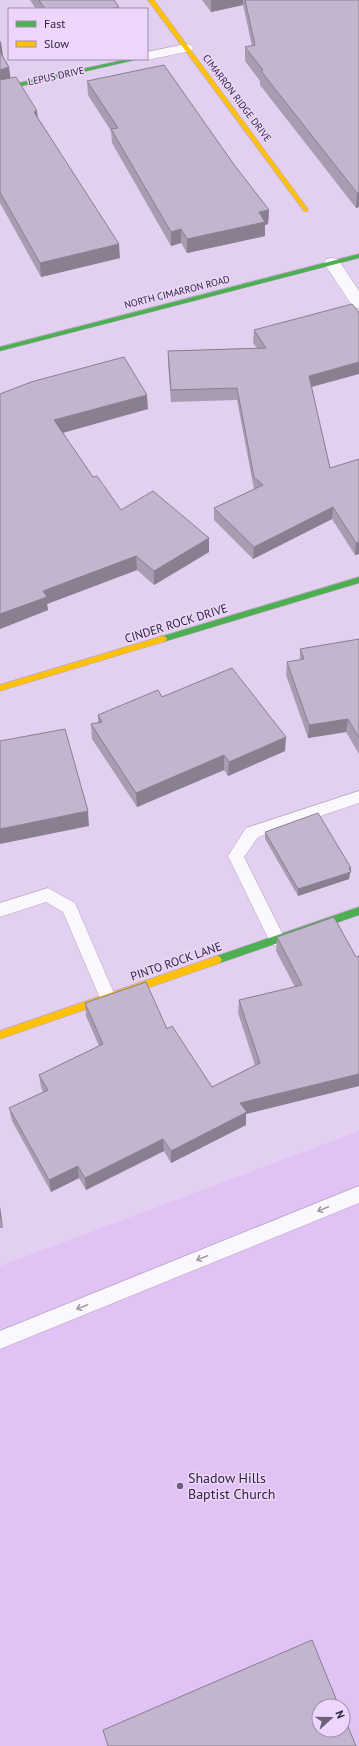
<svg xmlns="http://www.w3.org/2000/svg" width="359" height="1746" font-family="'PT Sans',sans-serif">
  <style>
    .built { fill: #e0c2f5; fill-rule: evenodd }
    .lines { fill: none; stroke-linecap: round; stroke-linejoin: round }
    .lane-casing { stroke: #b3a3bd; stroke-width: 1 }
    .street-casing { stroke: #b3a3bd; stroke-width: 1 }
    .fast-casing { stroke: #b3a3bd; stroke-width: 1 }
    .slow-casing { stroke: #b3a3bd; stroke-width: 1 }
    .lane { fill: #fbf8fd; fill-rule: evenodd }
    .street { fill: #fbf8fd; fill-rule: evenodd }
    .fast { fill: #4caf50; fill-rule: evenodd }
    .slow { fill: #ffc107; fill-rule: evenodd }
    .wall { fill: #a99cb1 }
    .shaded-wall { fill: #897f90 }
    .building { fill: #c4b5ce; stroke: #897f90 }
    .oneway { stroke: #a098a5 }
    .poi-dot { fill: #6f607a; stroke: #ecd6fb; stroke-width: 1.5 }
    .labels { text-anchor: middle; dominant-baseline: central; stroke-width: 3; stroke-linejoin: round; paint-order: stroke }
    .far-street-label { font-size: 10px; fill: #31233a; stroke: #ecd6fb }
    .street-label { font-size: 12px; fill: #31233a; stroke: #ecd6fb }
    .near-poi-label { font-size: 14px; fill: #31233a; stroke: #ecd6fb; text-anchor: start }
  </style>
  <rect width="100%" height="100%" fill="#e3d0f1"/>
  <path class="built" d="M359,1131V1746H0V1266ZM319,1706H343V1730H319Z"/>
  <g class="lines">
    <defs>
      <path id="lane" d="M359,791V803L258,837L244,857L285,939L283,944L277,946L271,944L228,856L246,828Z
        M48,888L75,903L116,998L114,1003L108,1005L102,1003L63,912L46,902L0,917V903Z
        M359,1186V1203L0,1349V1331Z"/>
      <path id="street" d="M186,44L191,45L193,48L191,51L147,60L142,59H147V52Z
        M332,258L338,259L359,291V308L353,307L324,263L326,259Z"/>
      <path id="fast" d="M128,59H139L0,91V87Z
        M359,254V258L0,351V347Z
        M359,577V583L163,642L159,639L160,637Z
        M359,907V915L217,964L214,963L212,960L214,957Z"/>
      <path id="slow" d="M148,0H154L308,209V211H304Z
        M163,636L166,637L167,639L166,641L0,691V685Z
        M217,956L220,957L222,960L220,963L0,1039V1031Z"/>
    </defs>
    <use href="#lane" class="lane-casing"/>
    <use href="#street" class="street-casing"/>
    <use href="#fast" class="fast-casing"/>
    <use href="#slow" class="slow-casing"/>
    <use href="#lane" class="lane"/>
    <use href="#street" class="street"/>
    <use href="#fast" class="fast"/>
    <use href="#slow" class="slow"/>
  </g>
  <path class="wall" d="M30,0H114L119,9H36Z
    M202,0H359V207L356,208L260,85V81L245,61V47L252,46L243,5L211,12Z
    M0,39L3,56H2L9,67L10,78L37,111L38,119L120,258L41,277L0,203Z
    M87,81L235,166L269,210L268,224L265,225V236L187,253L181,243L171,246L112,143L111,131L88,95Z
    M254,330L311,387L330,468L359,459V554L355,555L332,519L253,559L214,520V508L254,489L237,400L171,402L168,363V351L257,348L253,343Z
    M0,394L148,409L62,433L93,477L121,510L209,552L154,585L137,570L47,604L48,610L0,629Z
    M359,639V754L346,732L308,738L286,675L287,662L300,660V649Z
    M162,697L285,751L228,776L224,770L137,807L92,739L91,724L98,723V715Z
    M265,832L350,871L349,879L298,896L265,839Z
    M277,937L356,957L359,956V1086L246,1114V1125L171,1163L164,1151L86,1190L79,1178L51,1192L12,1121L9,1108L43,1092L41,1087L39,1075L99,1046L86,1016L85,1003L167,1029L212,1087L255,1065L238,1013L239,1000L295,987L276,951Z
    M0,1207L3,1228H0Z"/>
  <path class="shaded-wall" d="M211,0H243V5L211,12Z
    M119,7V9H111Z
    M0,42H1L3,56H0Z
    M9,67L11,81L0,84V70Z
    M37,111L38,125L34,112Z
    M357,193H359V207L356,208Z
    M269,210L268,224L265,225V236L187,253V239L259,212Z
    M181,229V243L171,246V232Z
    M119,244L120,258L41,277L40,263Z
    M359,362V374L308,388L309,376Z
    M147,395L148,409L55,435L54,420Z
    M333,507L332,519L253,559L254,547Z
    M209,538V552L154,585V571Z
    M359,542V554L355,555L356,543Z
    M136,556L137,570L47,604L48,610L0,629V614L43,591Z
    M348,719L346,732L308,738L309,725Z
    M286,737L285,751L228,776L229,762Z
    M224,755V770L137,807L136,793Z
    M88,811L89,826L0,844V829Z
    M351,868L349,879L298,896V889Z
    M359,1066V1086L246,1114V1125L171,1163V1151L240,1103Z
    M163,1139L164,1151L86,1190L85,1178Z
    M78,1166L79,1178L51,1192L49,1180Z
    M0,1207L3,1228L0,1216Z"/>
  <path class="building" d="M39,0H114L119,7L111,9H45Z
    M245,0H359V193H357L261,71L263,70L245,47L255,45Z
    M0,52L9,67L0,70Z
    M164,65L235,166L269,210L259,212L265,222L187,239L181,229L171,232L111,129L118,128L87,81Z
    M16,77L37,111L34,112L119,244L40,263L0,192V80Z
    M352,304L359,313V362L309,376L330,468L359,459V542L356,543L333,507L254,547L214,508L263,485L254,477L237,388L171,390L168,351L266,348L254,330Z
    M124,357L147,395L54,420L93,477L97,476L121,510L153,491L209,538L154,571L136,556L43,591L47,597L0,614V394L31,382Z
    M359,639V738L348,719L309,725L287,662L304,659L300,649Z
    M232,668L286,737L229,762L224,755L136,793L91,724L102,722L98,715L158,690L162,697Z
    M65,729L88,811L0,829V741Z
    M318,813L351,868H349L351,872L298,889L265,832Z
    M334,917L356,957L359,956V1074L240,1103L247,1112L171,1151L163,1139L85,1178L78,1166L49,1180L9,1108L48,1090L39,1075L103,1044L85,1003L146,982L167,1029L172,1026L212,1087L260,1063L239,1000L302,985L277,937Z
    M312,1640L339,1706H319V1730H343V1715L356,1746H108L103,1730Z"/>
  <defs><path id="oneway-shaft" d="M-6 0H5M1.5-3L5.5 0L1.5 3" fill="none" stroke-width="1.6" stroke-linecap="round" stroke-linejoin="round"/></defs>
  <g class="oneway">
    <use href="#oneway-shaft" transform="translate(323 1209) rotate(158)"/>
    <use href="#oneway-shaft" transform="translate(202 1258) rotate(158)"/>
    <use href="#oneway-shaft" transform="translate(82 1307) rotate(158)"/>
  </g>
  <circle class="poi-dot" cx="180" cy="1486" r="4"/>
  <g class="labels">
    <g class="far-street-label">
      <text transform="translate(56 76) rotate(-12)">LEPUS DRIVE</text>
      <text transform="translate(237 98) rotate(53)">CIMARRON RIDGE DRIVE</text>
      <text transform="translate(177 292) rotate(-14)">NORTH CIMARRON ROAD</text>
    </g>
    <g class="street-label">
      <text transform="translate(176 623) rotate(-17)">CINDER ROCK DRIVE</text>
      <text transform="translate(176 961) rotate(-19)">PINTO ROCK LANE</text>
    </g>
    <g class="near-poi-label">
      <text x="188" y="1478">Shadow Hills<tspan x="188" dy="16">Baptist Church</tspan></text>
    </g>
  </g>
  <rect x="8" y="8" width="140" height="52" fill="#ecd6fb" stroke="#a18eae"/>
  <rect x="16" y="21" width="20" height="6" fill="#4caf50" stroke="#a18eae"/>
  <text x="44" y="28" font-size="12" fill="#31233a">Fast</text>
  <rect x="16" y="41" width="20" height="6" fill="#ffc107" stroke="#a18eae"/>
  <text x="44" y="48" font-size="12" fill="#31233a">Slow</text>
  <g transform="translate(331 1718) rotate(69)"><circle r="19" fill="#ecd6fb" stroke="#a18eae"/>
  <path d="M0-3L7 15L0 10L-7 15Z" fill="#6f607a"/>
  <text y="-6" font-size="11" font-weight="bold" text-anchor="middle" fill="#31233a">N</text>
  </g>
</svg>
